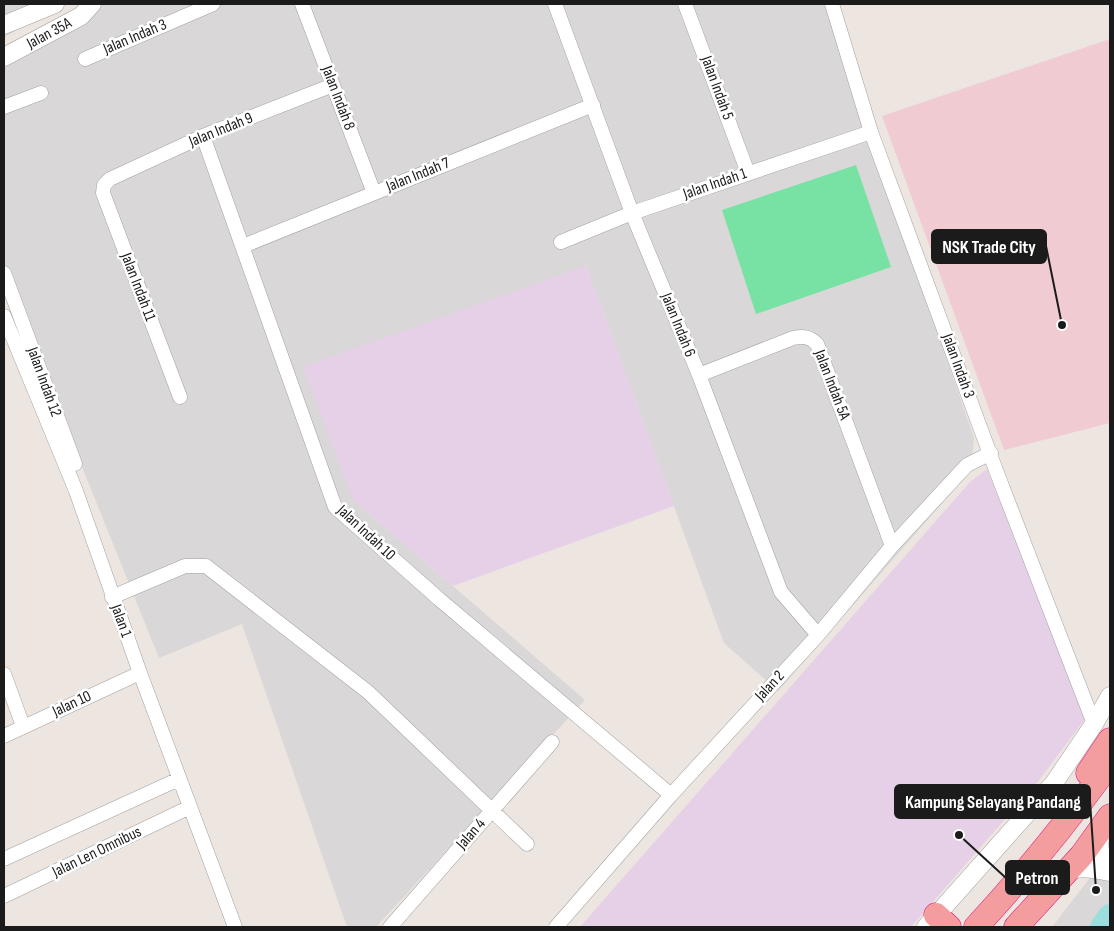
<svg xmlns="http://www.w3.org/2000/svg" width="1114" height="931" font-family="'Sofia Sans Condensed',sans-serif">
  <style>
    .residential { fill: #d9d7d8 }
    .commercial { fill: #f0ccd2 }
    .industrial { fill: #e6d0e7 }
    .pitch { fill: #77e2a3 }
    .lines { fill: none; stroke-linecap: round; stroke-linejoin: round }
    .river { stroke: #9cddde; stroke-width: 24 }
    .minor-casing { stroke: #a2a2a2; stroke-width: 15 }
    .tertiary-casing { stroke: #a2a2a2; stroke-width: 19 }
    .trunk-casing { stroke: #dd1a85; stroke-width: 25 }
    .minor { stroke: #fff; stroke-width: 14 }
    .tertiary { stroke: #fff; stroke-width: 18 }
    .trunk { stroke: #f49d9e; stroke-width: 24 }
    .labels { text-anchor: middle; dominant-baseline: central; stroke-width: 5; stroke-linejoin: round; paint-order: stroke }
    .street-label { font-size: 16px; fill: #1b1b1b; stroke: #fff }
    .leader { fill: none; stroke: #1b1b1b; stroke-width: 2 }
    .callout-dot { fill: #1b1b1b; stroke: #fff; stroke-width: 2 }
    .callout { fill: #1b1b1b; stroke: #1b1b1b; stroke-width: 2 }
    .callout-label { font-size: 18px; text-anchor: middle; font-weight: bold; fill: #fff }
  </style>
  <rect width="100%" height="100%" fill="#ede5df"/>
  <path class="residential" d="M4,4H66L4,37Z
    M95,4H824L974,438L971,470L778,691L724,643L586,266L353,500L585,700L376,927H347L242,624L159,658L4,273V67L90,21Z
    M1110,852V927H1052Z"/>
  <path class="commercial" d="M1110,39V423L1004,450L882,116Z"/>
  <path class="industrial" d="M586,266L674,506L453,586L353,500L303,367Z
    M987,469L1085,719L1040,779L911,927H580L970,482Z"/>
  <path class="pitch" d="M856,165L891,267L756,314L722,210Z"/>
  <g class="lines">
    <path class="river" d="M1102,927L1110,916"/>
    <defs>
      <path id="minor" d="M302,4L374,193
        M555,4L632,213L699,375L781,592L818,635
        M685,4L748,173
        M832,4L871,132L997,473L1094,724
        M85,59L213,4
        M4,107L41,93
        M203,136L335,507L439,599L671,795
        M561,242L632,213L871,132
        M243,246L593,105
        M4,273L75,464
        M4,316L76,491L140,673L235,927
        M699,375L793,338C803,336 809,336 817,344L892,546
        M180,397L103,193L104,185L110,179L203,136L333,85
        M112,597L185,566H206L368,692L527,844
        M4,674L23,726
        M4,736L140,673
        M4,859L179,779
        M4,896L190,807
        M390,927L552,742
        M556,927L671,795L818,635L892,546L967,465L991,453"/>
      <g id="tertiary">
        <path d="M4,25L55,4"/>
        <path id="s1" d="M4,57L81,16L92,4"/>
        <path d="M1101,829C1098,846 1099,858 1110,871"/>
        <path d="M1067,871C1082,866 1095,869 1110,872"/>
        <path d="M926,927L1054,783L1094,724L1110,696"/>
      </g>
      <path id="trunk" d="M1088,773L1110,740
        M936,915L949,927
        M976,927C1024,875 1069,820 1110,763
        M1016,927L1082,855L1110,816"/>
    </defs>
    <use href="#minor" class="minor-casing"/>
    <use href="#tertiary" class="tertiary-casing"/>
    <use href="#trunk" class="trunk-casing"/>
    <use href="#minor" class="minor"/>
    <use href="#tertiary" class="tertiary"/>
    <use href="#trunk" class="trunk"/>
  </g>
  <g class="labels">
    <g class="street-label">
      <text stroke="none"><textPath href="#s1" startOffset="51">Jalan 35A</textPath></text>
      <text transform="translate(135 37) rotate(-23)">Jalan Indah 3</text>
      <text transform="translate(717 88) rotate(70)">Jalan Indah 5</text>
      <text transform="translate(338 98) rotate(69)">Jalan Indah 8</text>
      <text transform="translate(221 130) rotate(-22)">Jalan Indah 9</text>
      <text transform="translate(418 175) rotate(-22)">Jalan Indah 7</text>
      <text transform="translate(715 184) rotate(-19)">Jalan Indah 1</text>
      <text transform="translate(138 287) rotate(69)">Jalan Indah 11</text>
      <text transform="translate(678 325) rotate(68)">Jalan Indah 6</text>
      <text transform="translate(958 366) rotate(70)">Jalan Indah 3</text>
      <text transform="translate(44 382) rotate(70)">Jalan Indah 12</text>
      <text transform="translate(832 385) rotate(69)">Jalan Indah 5A</text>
      <text transform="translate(366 533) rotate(43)">Jalan Indah 10</text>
      <text transform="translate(121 621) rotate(70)">Jalan 1</text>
      <text transform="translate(770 686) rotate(-47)">Jalan 2</text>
      <text transform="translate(72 704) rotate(-25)">Jalan 10</text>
      <text transform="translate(471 834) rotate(-49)">Jalan 4</text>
      <text transform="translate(97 852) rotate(-26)">Jalan Len Omnibus</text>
    </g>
  </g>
  <path class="leader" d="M1062 325L1046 246M1096 890L1090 801M959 835L1006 878"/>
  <g class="callout-dot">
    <circle cx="1062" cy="325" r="5"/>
    <circle cx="1096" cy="890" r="5"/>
    <circle cx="959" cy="835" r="5"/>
  </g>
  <g class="callout">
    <rect x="932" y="230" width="114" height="33" rx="5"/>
    <rect x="895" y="785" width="195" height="33" rx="5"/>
    <rect x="1006" y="861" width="63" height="33" rx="5"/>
  </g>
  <g class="callout-label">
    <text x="989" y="253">NSK Trade City</text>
    <text x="993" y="808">Kampung Selayang Pandang</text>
    <text x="1037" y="884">Petron</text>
  </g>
  <rect width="1114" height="931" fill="none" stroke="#1b1b1b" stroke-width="10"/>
</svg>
